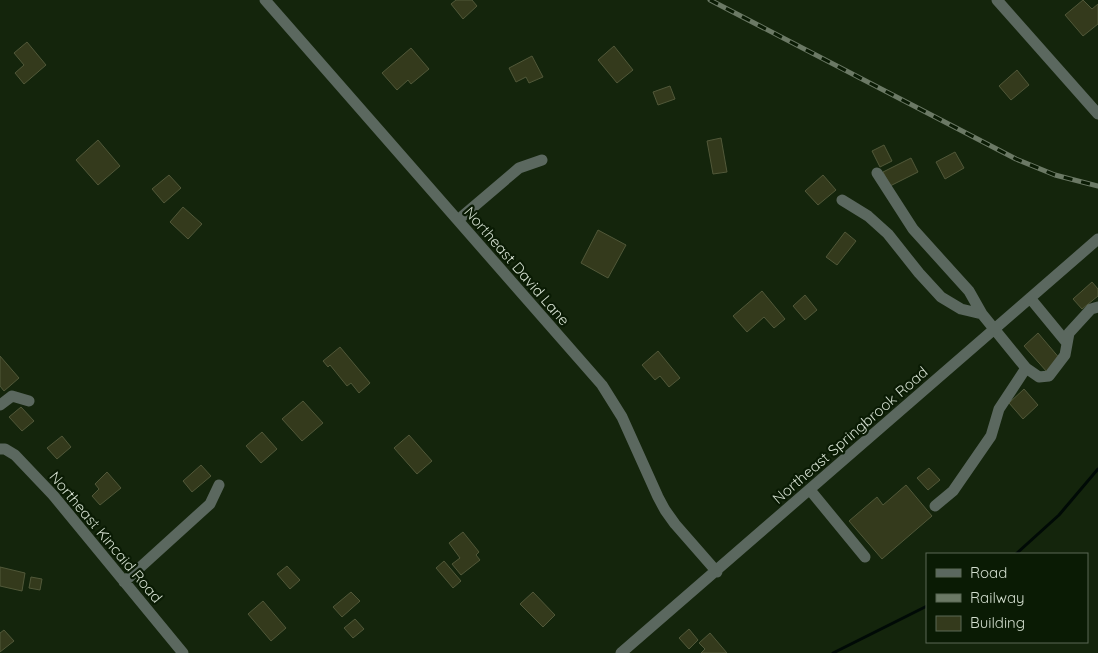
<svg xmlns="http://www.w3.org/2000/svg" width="1098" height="653" font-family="Quicksand,sans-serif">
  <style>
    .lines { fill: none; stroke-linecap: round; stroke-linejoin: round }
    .stream { stroke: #000a06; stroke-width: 3 }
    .building { fill: #343a1c; stroke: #515839 }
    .minor { stroke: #5b685f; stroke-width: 11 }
    .rail-casing { stroke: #6b7965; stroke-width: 5 }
    .rail { stroke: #0a1b04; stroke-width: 3; stroke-dasharray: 9; stroke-linecap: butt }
    .labels { text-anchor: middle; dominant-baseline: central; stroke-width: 4.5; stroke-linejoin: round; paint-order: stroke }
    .street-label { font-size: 15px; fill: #d2ddce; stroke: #0a1b04 }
  </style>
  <rect width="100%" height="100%" fill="#14250c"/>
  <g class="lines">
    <path class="stream" d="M1016,554L1059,515L1098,469
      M833,653L927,606"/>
  </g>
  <path class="building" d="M456,0H472L477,6L463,19L451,4Z
    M1083,0L1092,9L1098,4V24L1083,36L1065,15Z
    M27,42L46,65L24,84L15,73L24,65L14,53Z
    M614,46L633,70L617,83L598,60Z
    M411,48L429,69L411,84L408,80L397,90L382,73Z
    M532,56L543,77L529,83L526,77L516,82L509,68Z
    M1017,70L1029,85L1011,100L999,86Z
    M670,86L675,99L658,105L653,92Z
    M721,138L727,172L713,174L707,141Z
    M98,140L120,166L98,185L76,160Z
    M884,145L892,161L880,167L872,151Z
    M955,152L964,168L945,179L936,162Z
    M911,158L918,172L890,186L883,172Z
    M169,175L181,188L164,203L152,189Z
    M823,175L836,190L818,205L805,191Z
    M183,207L202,224L188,239L170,222Z
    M598,230L626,245L608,278L581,263Z
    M845,232L856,241L837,265L826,257Z
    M1092,282L1098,289V296L1082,309L1073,299Z
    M762,291L785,319L774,328L764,317L747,332L733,316Z
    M805,295L817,310L805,320L793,306Z
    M1038,333L1061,360L1047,372L1024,346Z
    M340,347L370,383L359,393L351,383L347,386L330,365L328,367L323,361Z
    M658,351L680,378L669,387L660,376L655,380L642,365Z
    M0,356L19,378L4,391L0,386Z
    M1024,389L1038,405L1023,419L1009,403Z
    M303,401L323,423L302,441L282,419Z
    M21,407L34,421L22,431L9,417Z
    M262,432L277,449L261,463L246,446Z
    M409,435L432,461L417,474L394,448Z
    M62,436L71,447L57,459L47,448Z
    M201,465L211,476L192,492L183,481Z
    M929,468L940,480L928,490L917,478Z
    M107,472L121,488L100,505L92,496L99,489L95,484Z
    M906,485L932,516L882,559L849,521L877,497L883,505Z
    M463,532L479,552L476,555L480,560L461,575L452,564L460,558L449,543Z
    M444,561L461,581L453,588L436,568Z
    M287,566L300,580L290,589L277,574Z
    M0,567L25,573L22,591L0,586Z
    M31,577L42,579L40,590L29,588Z
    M351,592L360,601L342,617L333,607Z
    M533,592L555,615L543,627L520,604Z
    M263,601L286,628L271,641L248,614Z
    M355,619L364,629L353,638L344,628Z
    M689,629L698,640L689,649L679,638Z
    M4,630L14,641L0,652V633Z
    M710,633L727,653H701L705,649L699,643Z"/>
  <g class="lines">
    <path class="minor" d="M265,0L602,385L622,417L658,497L665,510L675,524L717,572
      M997,0L1098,114
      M877,173L913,229L969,291L982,314L1026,368L1039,377L1049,376L1065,355L1069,333L1091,309L1098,307
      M842,200L868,216L888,234L919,273L941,297L961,309L982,314
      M458,220L519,168L542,160
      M1030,298L1067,343
      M0,405L12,396L29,401
      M0,449H5L15,455L53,495L183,653
      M810,490L865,557
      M935,506L953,491L991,436L999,409L1026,368
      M124,582L210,504L219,485
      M621,653L1098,239"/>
    <defs>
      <path id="rail" d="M710,0L1016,159L1055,175L1098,186"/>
    </defs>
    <use href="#rail" class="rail-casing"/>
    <use href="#rail" class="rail"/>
  </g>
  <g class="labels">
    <g class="street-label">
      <text transform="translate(517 266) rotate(49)">Northeast David Lane</text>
      <text transform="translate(850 435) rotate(-41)">Northeast Springbrook Road</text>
      <text transform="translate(106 537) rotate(50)">Northeast Kincaid Road</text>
    </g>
  </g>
  <rect x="926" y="553" width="162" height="90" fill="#0a1b04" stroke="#5a6955"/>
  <rect x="936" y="569" width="25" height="8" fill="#5b685f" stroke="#5a6955"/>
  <text x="970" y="578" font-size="15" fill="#d2ddce">Road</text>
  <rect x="936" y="594" width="25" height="8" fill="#6b7965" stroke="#5a6955"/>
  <text x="970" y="603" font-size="15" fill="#d2ddce">Railway</text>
  <rect x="936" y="616" width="25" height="15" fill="#343a1c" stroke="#5a6955"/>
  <text x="970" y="628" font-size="15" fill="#d2ddce">Building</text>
</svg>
